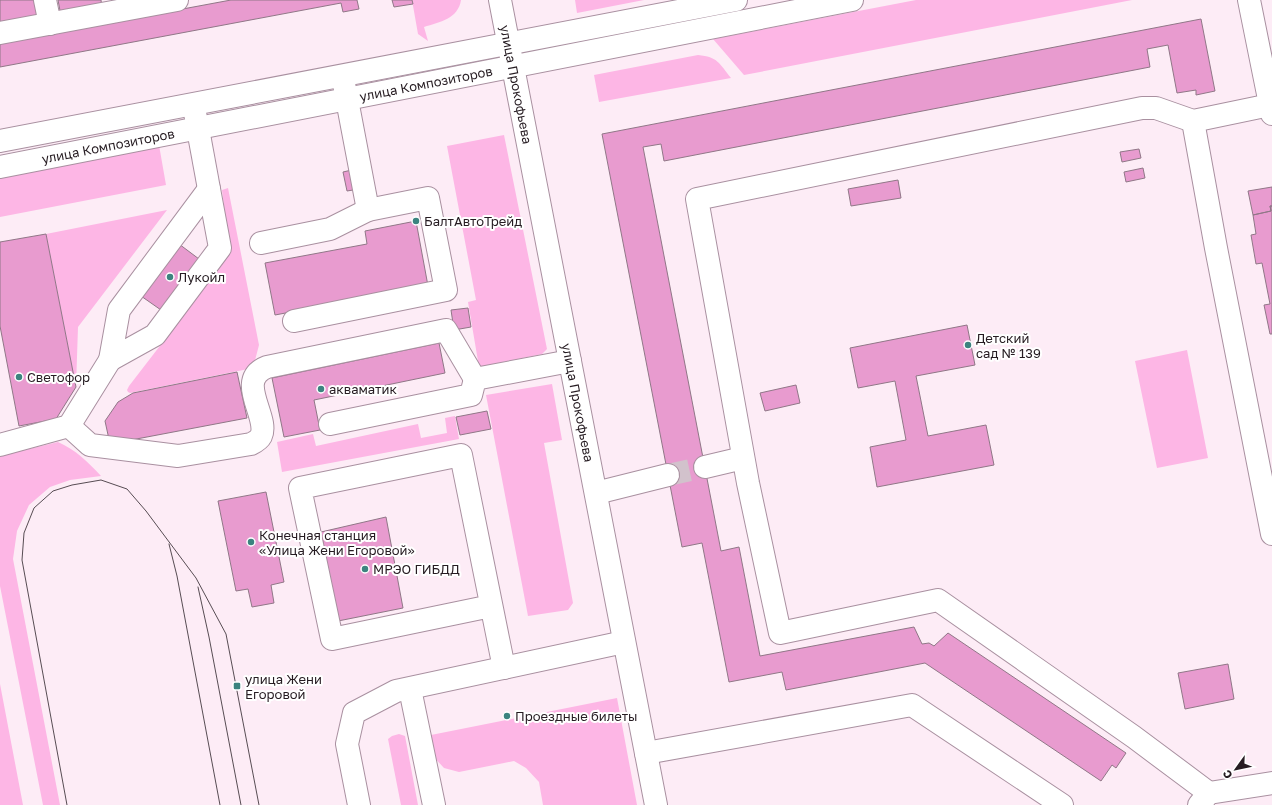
<svg xmlns="http://www.w3.org/2000/svg" width="1272" height="805" font-family="'Golos Text',sans-serif">
  <style>
    .green { fill: #fdb6e5 }
    .building { fill: #e89bcf; stroke: #907787 }
    .lines { fill: none; stroke-linecap: round; stroke-linejoin: round }
    .minor-tunnel { stroke: #d2c2cc; stroke-width: 22; stroke-dasharray: 22 11; stroke-linecap: butt }
    .minor-casing { stroke: #a990a0; stroke-width: 24 }
    .minor { stroke: #fff; stroke-width: 22 }
    .tram { stroke: #574c53; stroke-width: 1 }
    .poi-dot { fill: #3b837f; stroke: #fff; stroke-width: 1.5 }
    .labels { text-anchor: middle; dominant-baseline: central; stroke-width: 4; stroke-linejoin: round; paint-order: stroke }
    .street-label { font-size: 13px; fill: #261c22; stroke: #fff }
    .poi-label { font-size: 13px; fill: #261c22; stroke: #fff; text-anchor: start }
  </style>
  <rect width="100%" height="100%" fill="#fdecf6"/>
  <path class="green" d="M412,0H461C458,19 440,22 424,27L428,41L418,34Z
    M575,0H644L577,13Z
    M916,0H1132L744,75L713,39Z
    M698,55C718,57 719,63 731,78L599,102L594,75Z
    M504,135L547,349L542,354L479,367L468,302L476,300L447,146Z
    M159,145L166,185L0,217V175Z
    M228,188L259,345L253,368L130,393L128,392L127,390L129,386L213,277L224,261L229,247L222,190Z
    M167,210L78,327L76,387L46,234Z
    M1187,350L1208,458L1157,468L1135,361Z
    M552,384L562,440L544,443L573,603L568,610L528,616L486,395Z
    M455,416L459,439L282,472L277,442L313,434L316,446L418,424L421,438L447,433L445,418Z
    M58,442C76,450 88,462 101,476L70,480L50,487L29,505L17,531L13,559L60,805H43L0,586V456Z
    M0,684L23,805H0Z
    M617,698L637,805H543L539,782L526,768L514,761L459,772L444,768L432,755L426,736Z
    M399,734L405,736L418,805H401L388,739L392,736Z"/>
  <path class="building" d="M0,0H35L39,17L0,25Z
    M58,0H101L102,8L61,16Z
    M231,0H357L359,9L343,12L341,3L0,67V43Z
    M392,0H412L413,4L394,7Z
    M1201,19L1215,91L1196,95V90L1177,93L1168,45L1147,49L1150,67L664,161L661,144L643,147L721,551L739,547L760,656L914,627L922,644L929,643L934,646L948,633L1126,753L1116,768L1112,765L1101,781L925,663L786,690L782,672L729,682L702,543L682,547L602,134Z
    M1139,149L1141,158L1122,162L1120,152Z
    M1143,168L1145,178L1126,182L1124,172Z
    M356,169L359,189L347,191L343,172Z
    M898,180L901,198L851,206L848,189Z
    M1272,187V206H1270L1271,211L1253,215L1248,191Z
    M1270,206H1272V334H1270L1264,305L1270,304L1262,263L1256,264L1251,235L1256,234L1253,215L1271,211Z
    M416,221L428,286L275,315L265,263L367,244L365,231Z
    M46,234L76,387L56,419L19,426L0,326V242Z
    M179,244L199,259L161,310L141,296Z
    M468,308L471,327L454,330L451,310Z
    M967,325L975,365L916,376L928,436L986,425L994,465L877,487L870,447L906,440L895,381L858,388L850,348Z
    M439,343L445,373L314,400L320,430L284,437L272,378Z
    M237,372L247,418L110,444L105,421L118,402L133,393Z
    M796,385L800,403L765,411L760,393Z
    M487,411L491,429L460,435L456,417Z
    M266,492L284,582L271,585L274,603L252,607L248,589L236,591L218,501Z
    M386,517L403,608L338,621L321,532Z
    M1228,664L1234,699L1185,709L1178,673Z"/>
  <g class="lines">
    <path class="minor-tunnel" d="M668,475L705,467"/>
    <defs>
      <g id="minor">
        <path d="M45,0L50,24"/>
        <path id="s1" d="M500,0L656,805"/>
        <path d="M1249,0L1272,114"/>
        <path d="M0,33L177,0"/>
        <path d="M344,84L368,210"/>
        <path d="M195,113L209,189"/>
        <path d="M1193,121L1216,248L1272,534"/>
        <path d="M0,141L736,0"/>
        <path id="s2" d="M0,167L852,0"/>
        <path d="M209,189L220,248L155,335L110,360L119,310Z"/>
        <path d="M261,243L330,229L368,210L428,198L446,290L294,321"/>
        <path d="M330,424L471,395L475,379L570,361"/>
        <path d="M69,426L90,445L178,456L251,444C255,442 259,440 261,436C270,417 234,380 267,367L446,330L475,379"/>
        <path d="M0,445L69,426L110,360"/>
        <path d="M705,467L743,458"/>
        <path d="M596,493L668,475"/>
        <path d="M491,606L332,639L300,488L461,455L504,668"/>
        <path d="M410,689L434,805"/>
        <path d="M646,753L912,705L1062,805"/>
        <path d="M1209,793L1134,737L938,600L780,633L748,483L697,199L1142,108H1156L1193,121L1270,105"/>
        <path d="M359,805L347,744L354,713L396,691L624,642"/>
        <path d="M1199,805L1209,793L1272,783"/>
      </g>
    </defs>
    <use href="#minor" class="minor-casing"/>
    <use href="#minor" class="minor"/>
    <path class="tram" d="M169,544L177,576L220,805
      M198,587L209,637L241,805
      M67,805L22,560L24,533L34,508L53,491L72,485L101,480L127,489L146,511L196,578L226,634L259,805"/>
  </g>
  <g class="poi-dot">
    <circle cx="416" cy="221" r="4"/>
    <circle cx="170" cy="277" r="4"/>
    <circle cx="968" cy="345" r="4"/>
    <circle cx="19" cy="377" r="4"/>
    <circle cx="321" cy="389" r="4"/>
    <circle cx="251" cy="542" r="4"/>
    <circle cx="365" cy="569" r="4"/>
    <rect x="233" y="682" width="8" height="8" rx="2"/>
    <circle cx="507" cy="716" r="4"/>
  </g>
  <g class="labels">
    <g class="street-label">
      <text stroke="none"><textPath href="#s2" startOffset="434">улица Композиторов</textPath></text>
      <text stroke="none"><textPath href="#s1" startOffset="86">улица Прокофьева</textPath></text>
      <text stroke="none"><textPath href="#s2" startOffset="110">улица Композиторов</textPath></text>
      <text stroke="none"><textPath href="#s1" startOffset="410">улица Прокофьева</textPath></text>
    </g>
    <g class="poi-label">
      <text x="424" y="221">БалтАвтоТрейд</text>
      <text x="178" y="277">Лукойл</text>
      <text x="976" y="338">Детский<tspan x="976" dy="15">сад № 139</tspan></text>
      <text x="27" y="377">Светофор</text>
      <text x="329" y="389">акваматик</text>
      <text x="259" y="535">Конечная станция<tspan x="259" dy="15">«Улица Жени Егоровой»</tspan></text>
      <text x="373" y="569">МРЭО ГИБДД</text>
      <text x="245" y="679">улица Жени<tspan x="245" dy="15">Егоровой</tspan></text>
      <text x="515" y="716">Проездные билеты</text>
    </g>
  </g>
  <g transform="translate(1236 769) rotate(237)" stroke="#ffffff" stroke-width="3" paint-order="stroke">
  <path d="M0-3L7 15L0 10L-7 15Z" fill="#261c22"/>
  <text y="-6" font-size="11" font-weight="bold" text-anchor="middle" fill="#261c22">С</text>
  </g>
</svg>
